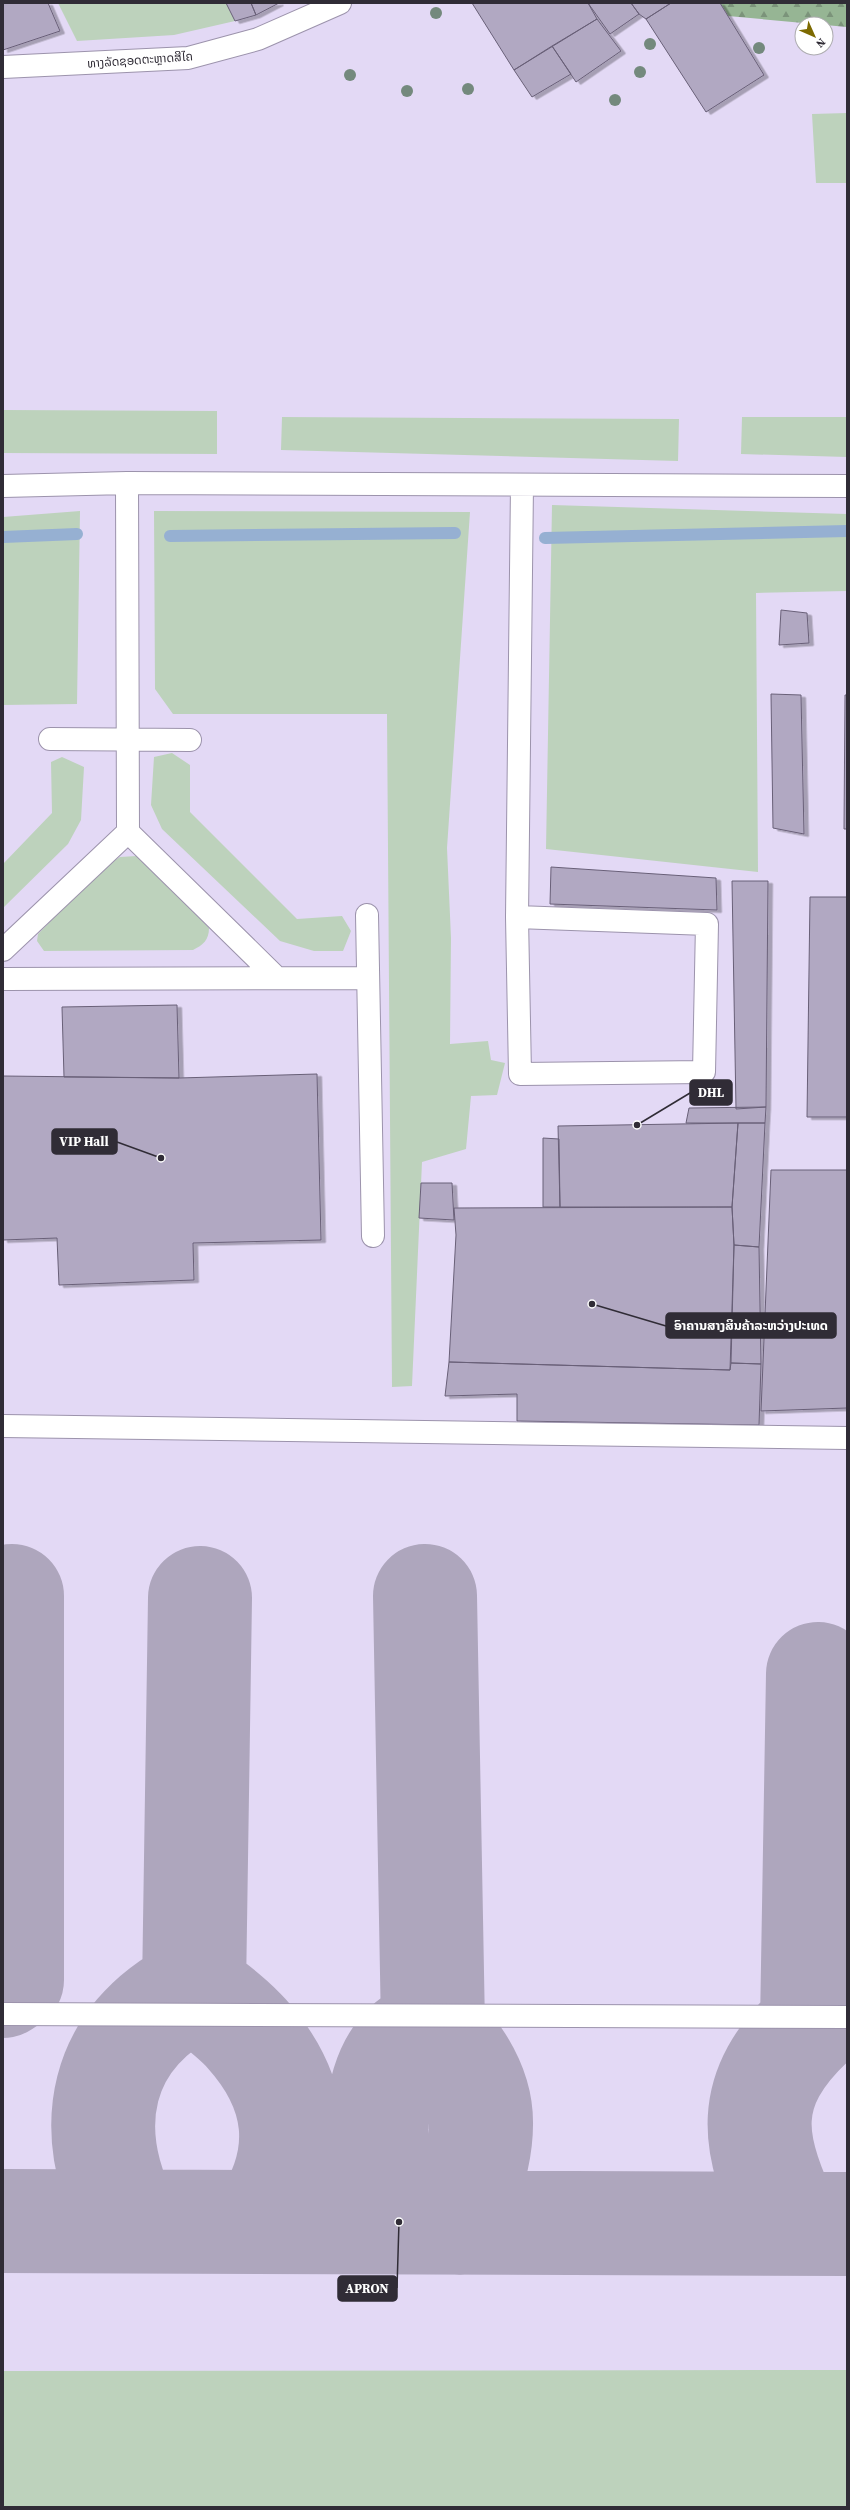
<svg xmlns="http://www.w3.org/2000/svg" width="850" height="2510" font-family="'Source Serif 4','Noto Sans Lao',serif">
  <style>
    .green { fill: #bdd2bc }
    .forest { fill: url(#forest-firs) }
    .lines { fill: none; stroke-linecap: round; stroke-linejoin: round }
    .stream { stroke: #96b0d2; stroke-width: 12 }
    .taxiway { stroke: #aea6bd; stroke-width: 104 }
    .building { fill: #b1a8c2; stroke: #696078; filter: url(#shadow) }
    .minor-casing { stroke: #9c93ac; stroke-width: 24 }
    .minor { stroke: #fff; stroke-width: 22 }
    .tree { fill: #74897d }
    .labels { text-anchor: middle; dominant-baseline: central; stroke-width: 3; stroke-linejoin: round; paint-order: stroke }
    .street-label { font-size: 12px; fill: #302c36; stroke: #fff }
    .leader { fill: none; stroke: #302c36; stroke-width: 1.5 }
    .callout-dot { fill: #302c36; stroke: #fff; stroke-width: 1.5 }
    .callout { fill: #302c36; stroke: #302c36; stroke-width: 1.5 }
    .callout-label { font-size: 13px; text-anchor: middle; font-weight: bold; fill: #fff }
  </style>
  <defs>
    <pattern id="forest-firs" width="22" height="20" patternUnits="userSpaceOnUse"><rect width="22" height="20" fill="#96b594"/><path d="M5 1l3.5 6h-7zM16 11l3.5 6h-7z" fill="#7b937a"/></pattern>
    <filter id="shadow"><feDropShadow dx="4.5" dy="2.5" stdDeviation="0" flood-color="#0004"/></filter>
  </defs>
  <rect width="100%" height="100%" fill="#e3d9f5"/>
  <path class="green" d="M58,3H227L235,21L174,35L77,41Z
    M847,113V183H816L812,114Z
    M3,410L217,411V454L3,453Z
    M282,417L679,419L678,461L281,450Z
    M742,417H847V457L741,454Z
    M552,505L847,514V591L756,593L758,872L546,849Z
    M80,511L77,704L3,705V517Z
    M154,511L470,512L447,848L451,938L450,1044L488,1041L491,1060L505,1063L497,1095L471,1096L466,1149L422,1162L412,1386L392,1387L387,714H173L155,689Z
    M172,753L190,765V812L297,919L342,916L351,931L343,951H314L280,941L162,829L151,805L154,757Z
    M62,757L84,767L81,820L68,844L3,908V864L52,813L51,762Z
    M137,856L149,860L209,928C209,940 203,945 193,950L44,951L37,941L38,934L103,867L120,857Z
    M847,2370V2507H3V2371Z"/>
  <path class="forest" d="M720,3H847V27L728,16Z"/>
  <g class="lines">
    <path class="stream" d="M170,536L455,533
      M3,537L77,534
      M545,538L847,531"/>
    <path class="taxiway" d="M3,1986L12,1980V1596
      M194,1989C212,2003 232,2017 247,2034C299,2092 306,2156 263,2221
      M433,2026C458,2052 482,2087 481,2125C481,2158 467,2191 460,2223
      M128,2220C82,2129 98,2038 194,1989L200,1598
      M3,2221L847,2224
      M399,2222C394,2211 386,2200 383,2188C372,2149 373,2082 401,2050C409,2040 422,2033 433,2026L425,1596
      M790,2224C750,2143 742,2090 812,2024L818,1674"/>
  </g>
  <path class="building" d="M3,3H48L60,31L3,50Z
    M226,3H251L256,15L235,21Z
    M251,3H279L256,15Z
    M472,3H588L597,19L514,70Z
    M588,3H631L639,14L610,34Z
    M631,3H671L646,19L639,14Z
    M671,3H720L764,75L706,112L646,19Z
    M597,19L621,51L576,82L552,46Z
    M552,46L571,74L532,97L514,70Z
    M781,610L807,613L809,643L779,645Z
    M771,694L801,695L804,834L773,828Z
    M845,695H847V829H844Z
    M551,867L716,878L717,910L550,904Z
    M732,881H768L766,1107L736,1109Z
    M810,897H847V1117H807Z
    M177,1005L179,1078L64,1077L62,1007Z
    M317,1074L321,1240L193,1243L194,1280L59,1285L57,1238L3,1240V1076L179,1078Z
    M766,1107L765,1123H686L689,1108Z
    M738,1123L732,1207H560L558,1126Z
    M738,1123H765L759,1247L734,1245L732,1207Z
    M543,1138L559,1139L560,1207H543Z
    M771,1170H847V1408L761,1411Z
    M421,1183H452L454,1220L419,1218Z
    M732,1207L734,1245L730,1370L449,1362L456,1235L454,1208Z
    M734,1245L759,1247L761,1364L731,1363Z
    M449,1362L730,1370L731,1363L761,1364L759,1425L517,1421V1394L445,1396Z"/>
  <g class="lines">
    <defs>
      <path id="minor" d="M3,67L188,58L258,39L340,3
        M127,483L128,832L277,978
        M3,486L127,483L847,486
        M50,739L190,740
        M367,915L373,1236
        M517,917L707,924L704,1072L520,1074L517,917L522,485
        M3,950L128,832
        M3,979L368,978
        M3,1426L847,1438
        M3,2014L847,2017"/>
    </defs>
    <use href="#minor" class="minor-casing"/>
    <use href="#minor" class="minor"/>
  </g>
  <g class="tree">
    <circle cx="436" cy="13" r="6"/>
    <circle cx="650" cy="44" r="6"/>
    <circle cx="759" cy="48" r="6"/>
    <circle cx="640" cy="72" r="6"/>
    <circle cx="350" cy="75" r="6"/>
    <circle cx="468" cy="89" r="6"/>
    <circle cx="407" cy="91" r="6"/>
    <circle cx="615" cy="100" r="6"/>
  </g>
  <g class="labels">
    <g class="street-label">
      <text transform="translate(140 60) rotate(-4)">ທາງລັດຊອດຕະຫຼາດສີໄຄ</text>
    </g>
  </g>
  <path class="leader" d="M637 1125L690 1093M161 1158L117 1142M592 1304L666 1326M399 2222L397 2288"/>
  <g class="callout-dot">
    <circle cx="637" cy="1125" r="4"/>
    <circle cx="161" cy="1158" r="4"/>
    <circle cx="592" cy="1304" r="4"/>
    <circle cx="399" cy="2222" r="4"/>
  </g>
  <g class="callout">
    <rect x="690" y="1080" width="42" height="25" rx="4"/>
    <rect x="52" y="1129" width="65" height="25" rx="4"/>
    <rect x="666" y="1313" width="170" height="25" rx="4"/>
    <rect x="338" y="2276" width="59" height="25" rx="4"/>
  </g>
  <g class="callout-label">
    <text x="711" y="1097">DHL</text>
    <text x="84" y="1146">VIP Hall</text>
    <text x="751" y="1330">ົອາຄານສາງສິນຄ້າລະຫວ່າງປະເທດ</text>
    <text x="367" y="2293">APRON</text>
  </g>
  <rect width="850" height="2510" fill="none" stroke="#302c36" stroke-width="8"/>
  <g transform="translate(814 36) rotate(135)"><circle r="19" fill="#ffffff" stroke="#acabaf"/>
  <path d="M0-3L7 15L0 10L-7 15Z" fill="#7d6a01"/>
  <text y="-6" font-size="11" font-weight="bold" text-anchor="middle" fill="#302c36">N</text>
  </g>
</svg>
